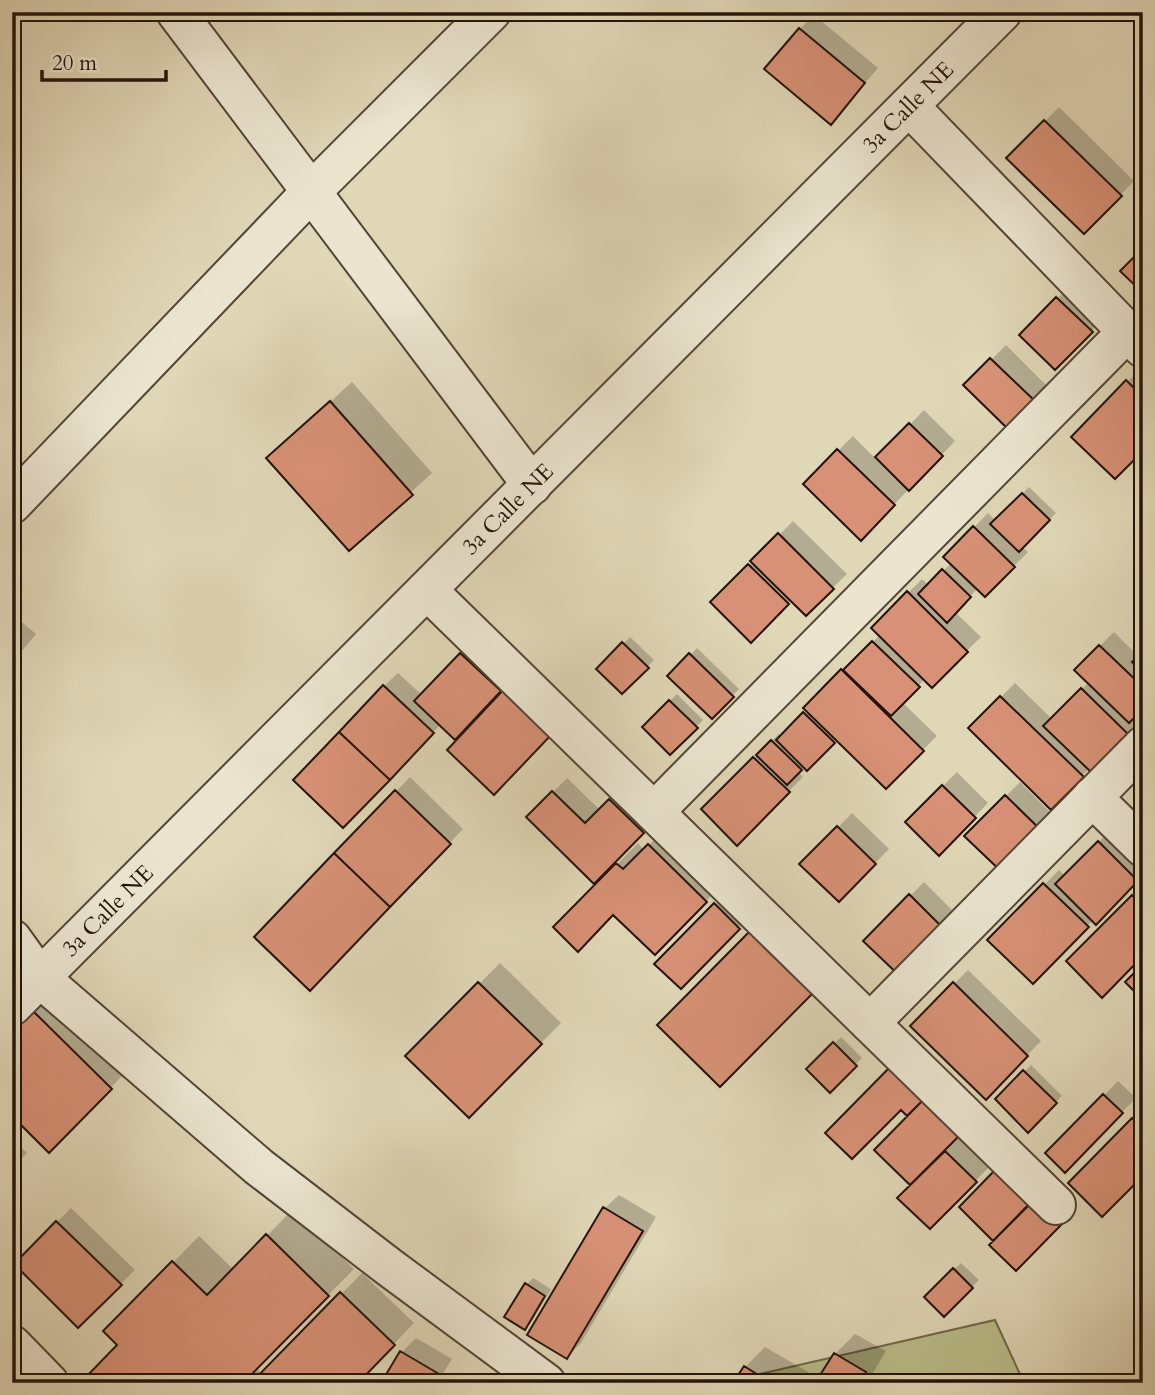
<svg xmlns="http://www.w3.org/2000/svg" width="1155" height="1395" font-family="Cardo,serif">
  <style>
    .green { fill: #babc89; stroke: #6e684a; stroke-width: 2 }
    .shadow { fill: #0003 }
    .building { fill: #d89176; stroke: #23130b; stroke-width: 2 }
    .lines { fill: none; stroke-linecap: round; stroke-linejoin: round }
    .street-casing { stroke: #524436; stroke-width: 42 }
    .street { stroke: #ebe5d0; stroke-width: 38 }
    .labels { text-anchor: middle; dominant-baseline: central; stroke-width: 5; stroke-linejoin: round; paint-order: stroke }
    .street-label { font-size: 23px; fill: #23130b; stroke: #ebe5d0 }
  </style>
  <rect width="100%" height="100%" fill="#e0d7b7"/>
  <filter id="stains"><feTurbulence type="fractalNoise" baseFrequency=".00286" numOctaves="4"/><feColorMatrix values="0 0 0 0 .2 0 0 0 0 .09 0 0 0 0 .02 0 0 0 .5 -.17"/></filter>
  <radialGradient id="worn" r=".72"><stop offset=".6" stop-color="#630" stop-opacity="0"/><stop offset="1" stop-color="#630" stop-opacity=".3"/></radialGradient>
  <path class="green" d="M995,1320L1024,1383H721Z"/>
  <path class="shadow" d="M814,15L878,68L831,122L800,29Z
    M1059,107L1134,181L1084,232L1009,158Z
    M1071,285L1105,317L1055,368L1021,335Z
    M1006,345L1048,387L1008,427L966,385Z
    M1141,368L1143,369V449L1073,436Z
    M352,382L432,473L350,549L268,458Z
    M924,410L955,441L861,539L805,484L853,436L876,459Z
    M1029,487L1056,513L1022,547L1028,552L985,595L978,588L955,612L981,637L932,685L925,679L902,702L937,736L886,787L837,738L807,768L804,765L798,772L803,777L737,843L704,809L768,744L779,734L781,737L808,710L806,707L880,635L873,628L922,579L929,586L951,563L945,557L988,513L996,521Z
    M793,521L847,574L806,614L792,600L751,640L713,602Z
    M12,614L36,634L12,663Z
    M1114,632L1139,657L1143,653V707L1135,714L1142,720L1092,771L1089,769L1051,807L970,728L1015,683L1052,719L1089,682L1076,670Z
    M630,637L654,660L622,692L598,669Z
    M475,640L517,679L458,740L441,724L357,812L384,686L398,673L422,695Z
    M697,648L739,689L712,717L670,676Z
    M677,694L703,720L670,753L644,727Z
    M957,772L988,803L939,853L907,822Z
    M410,777L463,829L391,905L337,853Z
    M567,778L600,810L624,786L657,818L594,881L528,817Z
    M1020,782L1058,820L1006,874L967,836Z
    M852,813L889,849L839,900L802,864Z
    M669,825L727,880L655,953L614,913L555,927L638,843L644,850Z
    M1113,828L1143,858V875L1096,923L1093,920L1033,981L990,940L1059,870L1065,876Z
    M924,882L960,918L903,976L866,940Z
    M1143,887V954L1069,961Z
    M729,891L752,914L681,986L657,963Z
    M500,963L561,1023L469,1116L407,1056Z
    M968,970L1041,1041L986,1097L912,1026Z
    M55,992L131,1067L49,1150L12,1034Z
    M841,1037L862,1058L830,1090L809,1069Z
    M908,1051L957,1136L989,1167L930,1227L913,1185L877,1150L910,1116L901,1107Z
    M1031,1065L1062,1096L1028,1130L997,1099Z
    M1118,1081L1136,1098L1065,1170L1047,1153Z
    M1143,1110V1174L1070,1183Z
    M12,1138L27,1153L12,1168Z
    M619,1195L656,1217L581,1343L567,1357L605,1208Z
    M71,1208L135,1270L78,1326L16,1264Z
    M293,1209L354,1269L256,1368L262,1374L362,1273L414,1323L356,1383H91L119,1345L106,1331L199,1236L234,1270Z
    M961,1263L979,1280L944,1315L926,1297Z
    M533,1278L551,1289L532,1321L525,1327L526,1285Z
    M855,1334L886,1351L867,1383H735L745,1367L765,1347L820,1379L835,1354Z
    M416,1338L452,1359L437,1383H383L402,1352Z"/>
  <path class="building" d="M799,28L865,83L831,125L764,69Z
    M1044,120L1122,196L1084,234L1006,158Z
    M1143,248V293L1120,271Z
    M1056,297L1093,332L1055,370L1019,335Z
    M990,358L1036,402L1008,429L963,385Z
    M1126,380L1143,397V451L1115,479L1071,437Z
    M330,401L413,495L349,551L266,458Z
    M909,423L943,456L909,491L875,457Z
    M837,449L895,505L861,541L803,484Z
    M1022,493L1050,520L1019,552L990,524Z
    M973,526L1015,567L985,597L943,557Z
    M778,533L834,589L806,616L750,561Z
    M748,564L789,604L751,643L710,602Z
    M942,569L971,597L947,623L918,594Z
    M907,591L968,652L932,688L871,628Z
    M872,641L920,687L891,716L843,670Z
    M622,642L649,668L622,694L596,669Z
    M1099,645L1143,687V709L1129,723L1074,670Z
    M1143,651V673L1132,662Z
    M460,653L501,691L455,740L414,701Z
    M689,653L734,697L712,719L667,676Z
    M841,669L924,751L886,789L803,708Z
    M383,685L434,733L390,780L339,732Z
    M505,688L552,734L494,795L447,750Z
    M1081,688L1129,735L1092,773L1043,726Z
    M1000,696L1084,777L1051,810L968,728Z
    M669,700L698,728L670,755L642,727Z
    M803,712L835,743L807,771L776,740Z
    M339,732L390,780L343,828L293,780Z
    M771,740L802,770L787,785L756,755Z
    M753,757L790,792L737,846L701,809Z
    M942,785L976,818L939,856L905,822Z
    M395,790L451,844L390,907L334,853Z
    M552,791L585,823L609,799L644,833L594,884L526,817Z
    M1005,795L1046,835L1006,876L964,836Z
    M837,826L876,864L839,902L799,864Z
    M1098,841L1138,881L1096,925L1055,884Z
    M648,844L707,902L655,955L613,915L578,952L553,927L616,863L623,869Z
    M334,853L390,907L310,991L254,937Z
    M1043,883L1089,927L1033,984L987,940Z
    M909,894L948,933L903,979L863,941Z
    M1132,895L1143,906V956L1102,998L1066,961Z
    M714,903L740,929L681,989L654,964Z
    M752,929L815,991L720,1087L657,1025Z
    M1143,964V1000L1125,982Z
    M478,982L542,1044L469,1118L405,1056Z
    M953,982L1028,1056L986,1100L910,1026Z
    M33,1011L112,1089L49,1153L12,1116V1032Z
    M833,1042L857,1066L830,1093L806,1069Z
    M893,1064L927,1096L907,1116L901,1110L852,1159L825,1133Z
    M1023,1070L1057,1103L1028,1133L995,1099Z
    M1103,1094L1123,1113L1065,1173L1045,1153Z
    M927,1096L963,1132L910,1185L874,1150Z
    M1132,1118L1143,1129V1176L1102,1217L1068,1183Z
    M945,1151L977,1182L930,1229L897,1198Z
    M996,1169L1031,1203L993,1241L959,1207Z
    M1035,1198L1062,1224L1016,1271L989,1245Z
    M603,1207L643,1231L567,1359L527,1335Z
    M56,1221L122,1285L78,1328L14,1264Z
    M266,1234L329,1296L243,1383H88L84,1379L117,1345L103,1331L172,1261L207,1295Z
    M953,1268L973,1288L944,1317L924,1297Z
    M525,1283L545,1296L525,1330L504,1317Z
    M340,1292L395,1345L358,1383H251Z
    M400,1351L439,1374L433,1383H381Z
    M834,1353L866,1372L860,1383H815Z
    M744,1366L771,1383H733Z"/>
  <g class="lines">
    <defs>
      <g id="street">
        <path d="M176,12L532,485"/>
        <path d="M909,106L1143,348"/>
        <path d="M12,504L310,193L491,12"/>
        <path d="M427,590L1056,1205"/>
        <path d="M1092,797L1143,847"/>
        <path d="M654,812L1127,332"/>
        <path d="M12,939L40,978L259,1167L389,1267L546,1383"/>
        <path id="s1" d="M12,1006L1002,12"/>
        <path d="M870,1023L1143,746"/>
        <path d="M12,1345L49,1383"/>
      </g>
    </defs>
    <use href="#street" class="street-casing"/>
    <use href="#street" class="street"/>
  </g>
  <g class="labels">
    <g class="street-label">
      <text stroke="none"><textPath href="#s1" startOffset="1269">3a Calle NE</textPath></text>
      <text stroke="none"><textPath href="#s1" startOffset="702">3a Calle NE</textPath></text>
      <text stroke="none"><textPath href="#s1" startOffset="135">3a Calle NE</textPath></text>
    </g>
  </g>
  <rect width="1155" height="1395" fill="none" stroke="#e0d7b7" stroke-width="42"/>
  <rect x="14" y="14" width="1127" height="1367" fill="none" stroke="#23130b" stroke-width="3.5"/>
  <rect x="21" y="21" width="1113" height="1353" fill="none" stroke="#23130b" stroke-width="2"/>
  <path d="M42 70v10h124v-10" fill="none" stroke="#23130b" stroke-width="3.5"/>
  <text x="52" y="70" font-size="21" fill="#23130b" stroke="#ebe5d0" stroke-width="5" paint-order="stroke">20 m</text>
  <rect width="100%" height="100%" filter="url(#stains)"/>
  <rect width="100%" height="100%" fill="url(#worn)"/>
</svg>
